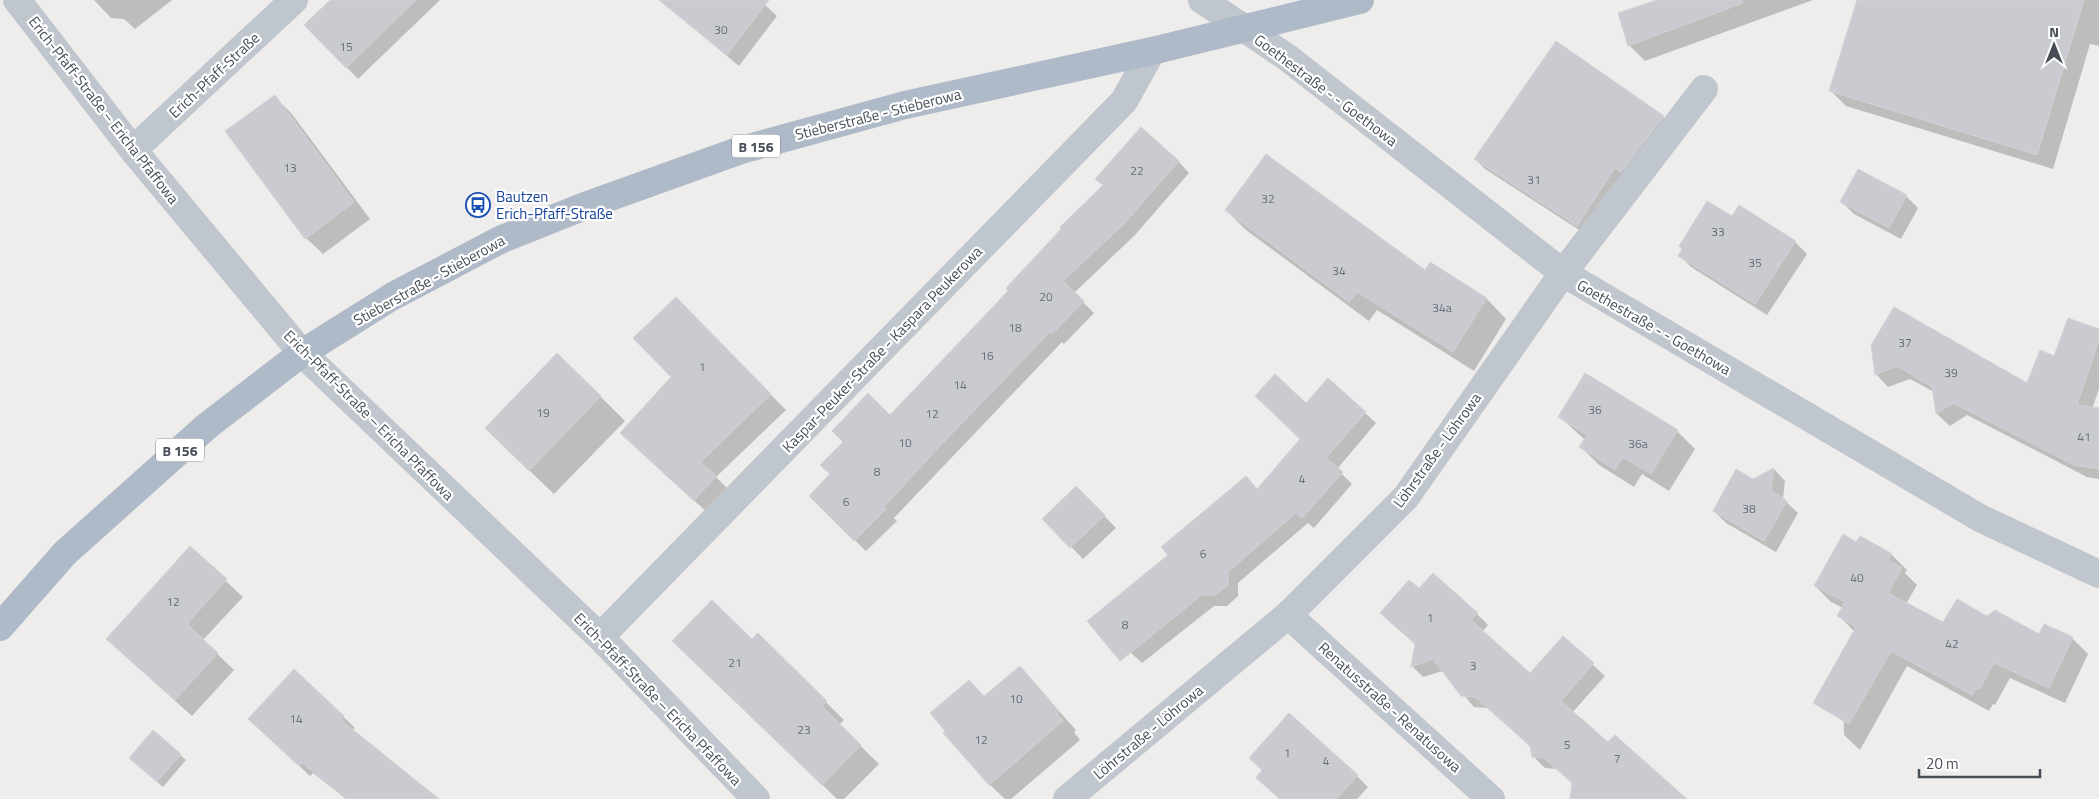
<svg xmlns="http://www.w3.org/2000/svg" width="2099" height="799" font-family="'Titillium Web',sans-serif">
  <style>
    .shadow { fill: #0003 }
    .building { fill: #cacbd1; stroke: #d1d2d7 }
    .lines { fill: none; stroke-linecap: round; stroke-linejoin: round }
    .street { stroke: #bfc6cd; stroke-width: 28 }
    .primary { stroke: #afbac8; stroke-width: 28 }
    .labels { text-anchor: middle; dominant-baseline: central; stroke-width: 4.5; stroke-linejoin: round; paint-order: stroke }
    .number-label { font-size: 12px; fill: #686d76 }
    .shield { fill: #fff; stroke: #7e8389; stroke-width: 1 }
    .shield-label { font-size: 14px; font-weight: bold; fill: #474e57 }
    .street-label { font-size: 15px; fill: #474e57; stroke: #fff }
    .transit-label { font-size: 15px; fill: #164399; stroke: #fff; text-anchor: start }
  </style>
  <rect width="100%" height="100%" fill="#efecec"/>
  <path class="shadow" d="M94,0H172L135,29L124,19L111,18Z
    M332,0H440L358,79L306,25Z
    M659,0H760L777,16L739,66Z
    M1660,0H1813L1645,61L1629,45Z
    M1858,0H2099V46L2090,44L2053,169L1846,106L1831,91Z
    M275,97L292,114L370,219L323,254L306,238Z
    M1663,117L1673,127L1587,235L1485,169L1475,159Z
    M1178,161L1189,173L1135,235L1074,293L1094,313L1064,344L1062,342L894,518L897,521L866,551L810,496L890,417Z
    M1906,196L1918,208L1901,239L1854,214L1842,202Z
    M1226,210L1425,272L1430,264L1487,299L1506,319L1474,371L1377,310L1369,321L1246,230Z
    M1732,217L1795,242L1807,254L1767,315L1691,267L1680,256L1684,249Z
    M676,299L786,410L716,477L731,492L710,515L637,448L673,377Z
    M2099,330V389L2092,409L2099,410V479L2087,477L1967,415L1950,426L1937,414L1934,392L1910,379L1888,387L1876,374L1872,345L2027,385L2055,358Z
    M600,396L625,421L554,494L511,453Z
    M1306,405L1365,413L1376,423L1337,469L1352,484L1314,528L1308,523L1238,583V596L1227,606H1214L1142,663L1104,628L1258,490L1302,439Z
    M1560,417L1677,431L1695,449L1669,491L1642,474L1634,487L1599,465L1581,447L1585,440Z
    M1774,469L1785,481L1783,499L1798,513L1776,552L1726,523L1714,511L1753,480Z
    M1076,487L1116,528L1083,559L1044,519Z
    M1860,537L1891,554L1907,570L1905,573L1917,585L1906,604L1944,624L1987,617L2040,636L2072,638L2088,654L2065,703L2010,678L1995,705L1993,704L1989,711L1907,666L1860,750L1844,735L1843,700L1855,632L1838,615L1843,608L1831,602L1815,586Z
    M190,548L243,597L203,640L234,670L192,716L124,655Z
    M1419,590L1477,614L1488,625L1482,632L1530,675L1563,638L1605,676L1572,713L1674,799H1572L1573,783L1557,769L1545,768L1533,756L1532,747L1488,708L1474,707L1443,671L1423,677L1412,666L1417,645Z
    M758,635L844,720L839,725L879,764L844,799H837L692,659L752,641Z
    M1020,668L1076,730L1074,732L1080,740L1011,799H1005L989,784L985,697Z
    M295,671L355,728L352,730L437,799H346L313,773L310,776L261,730Z
    M180,755L186,760L163,787L137,764Z
    M1263,771L1357,776L1368,787L1357,799H1280Z"/>
  <path class="building" d="M330,0H416L346,68L304,25Z
    M659,0H769L727,55Z
    M1657,0H1742L1743,3L1628,46L1618,13Z
    M1857,0H2084L2037,155L1829,91Z
    M1556,41L1664,116L1621,172L1615,168L1577,226L1474,159Z
    M275,95L354,202L305,239L225,131Z
    M1141,127L1179,161L1124,224L1063,281L1084,301L1052,334L1050,332L939,447L884,507L886,509L854,541L809,496L830,474L820,465L843,442L832,431L868,393L890,415L1008,291L1006,288L1061,229L1060,227L1103,185L1095,179Z
    M1266,154L1425,270L1430,262L1487,298L1453,352L1357,292L1349,302L1225,210Z
    M1858,169L1907,195L1889,228L1840,202Z
    M1707,201L1732,216L1739,205L1796,241L1755,304L1678,256L1682,249L1679,246Z
    M676,297L771,394L701,462L716,476L694,501L620,433L671,377L633,338Z
    M1894,307L2027,383L2040,350L2054,356L2068,318L2099,329V340L2077,405L2099,408V469L2074,465L1953,403L1936,414L1932,387L1897,366L1875,375L1871,345Z
    M557,353L601,396L529,471L485,428Z
    M1585,373L1678,430L1651,474L1623,457L1615,470L1579,447L1587,435L1558,417Z
    M1275,374L1306,403L1328,378L1366,412L1326,458L1343,472L1302,518L1296,513L1228,572V585L1216,595H1202L1120,661L1087,621L1168,555L1161,547L1246,476L1257,489L1300,439L1255,396Z
    M1774,468L1771,490L1787,501L1764,541L1713,511L1736,469L1753,479Z
    M1076,486L1105,515L1070,548L1042,519Z
    M1843,534L1856,542L1860,536L1891,553L1888,560L1902,568L1888,593L1943,622L1957,599L1987,616L1995,610L2039,634L2044,624L2073,637L2049,688L1994,663L1979,690L1976,688L1972,695L1891,651L1849,724L1813,703L1856,627L1837,616L1845,602L1814,586Z
    M190,546L227,579L187,624L218,653L175,700L106,639Z
    M1433,573L1478,613L1471,620L1530,673L1563,636L1594,663L1561,701L1608,742L1615,735L1687,799H1570L1572,783L1544,758L1532,757L1530,746L1475,697L1461,696L1433,659L1411,667L1415,644L1380,613L1409,580L1419,588Z
    M712,600L752,639L758,633L827,701L822,706L861,745L822,785L672,641Z
    M1020,666L1059,711L1057,713L1063,721L989,785L943,733L945,731L930,713L969,680L984,696Z
    M294,669L344,716L341,720L439,799H348L302,763L299,766L248,719Z
    M1289,713L1358,775L1336,799H1280L1256,778L1262,770L1249,758Z
    M153,730L181,754L157,782L129,758Z"/>
  <g class="lines">
    <path class="street" d="M17,0L133,150L302,353L600,637L756,799
      M1202,0L1288,58L1563,273L1980,518L2099,574
      M133,150L294,0
      M1288,615L1491,799
      M600,637L1124,101L1152,51
      M1067,799L1288,615L1406,497L1563,273L1704,89"/>
    <path class="primary" d="M0,627L65,553L207,426L302,353L393,296L502,239L585,206L741,150L905,105L1152,51L1360,0"/>
  </g>
  <defs>
    <symbol id="bus-ring" viewBox="-11 -11 22 22"><circle r="9.5" fill="#fff" stroke="#1a4fb4" stroke-width="1.5"/><path d="M-5-6H5V4H4V6H2V4H-2V6H-4V4H-5ZM-3.5-4V0h7V-4ZM-3.5 1.2v1.5H-2V1.2ZM2 1.2v1.5H3.5V1.2Z" fill="#1a4fb4"/></symbol>
  </defs>
  <g fill-rule="evenodd">
    <use href="#bus-ring" x="464" y="191" width="28" height="28"/>
  </g>
  <g class="labels">
    <g class="number-label">
      <text x="721" y="29">30</text>
      <text x="346" y="46">15</text>
      <text x="290" y="167">13</text>
      <text x="1137" y="170">22</text>
      <text x="1534" y="179">31</text>
      <text x="1268" y="198">32</text>
      <text x="1718" y="231">33</text>
      <text x="1755" y="262">35</text>
      <text x="1339" y="270">34</text>
      <text x="1046" y="296">20</text>
      <text x="1442" y="307">34a</text>
      <text x="1015" y="327">18</text>
      <text x="1905" y="342">37</text>
      <text x="987" y="355">16</text>
      <text x="702" y="366">1</text>
      <text x="1951" y="372">39</text>
      <text x="960" y="384">14</text>
      <text x="1595" y="409">36</text>
      <text x="543" y="412">19</text>
      <text x="932" y="413">12</text>
      <text x="2084" y="436">41</text>
      <text x="905" y="442">10</text>
      <text x="1638" y="443">36a</text>
      <text x="877" y="471">8</text>
      <text x="1302" y="478">4</text>
      <text x="846" y="501">6</text>
      <text x="1749" y="508">38</text>
      <text x="1203" y="553">6</text>
      <text x="1857" y="577">40</text>
      <text x="173" y="601">12</text>
      <text x="1430" y="617">1</text>
      <text x="1125" y="624">8</text>
      <text x="1952" y="643">42</text>
      <text x="735" y="662">21</text>
      <text x="1473" y="665">3</text>
      <text x="1016" y="698">10</text>
      <text x="296" y="718">14</text>
      <text x="804" y="729">23</text>
      <text x="981" y="739">12</text>
      <text x="1567" y="744">5</text>
      <text x="1287" y="752">1</text>
      <text x="1617" y="758">7</text>
      <text x="1326" y="760">4</text>
    </g>
    <g class="shield">
      <rect x="732" y="134.5" width="48" height="23" rx="4"/>
      <rect x="156" y="438.5" width="48" height="23" rx="4"/>
    </g>
    <g class="shield-label">
      <text x="756" y="146">B 156</text>
      <text x="180" y="450">B 156</text>
    </g>
    <g class="street-label">
      <text transform="translate(214 75) rotate(-43)">Erich-Pfaff-Straße</text>
      <text transform="translate(1326 90) rotate(37)">Goethestraße - - Goethowa</text>
      <text transform="translate(104 110) rotate(52)">Erich-Pfaff-Straße – Ericha Pfaffowa</text>
      <text transform="translate(878 114) rotate(-14)">Stieberstraße - Stieberowa</text>
      <text transform="translate(429 280) rotate(-29)">Stieberstraße - Stieberowa</text>
      <text transform="translate(1654 327) rotate(30)">Goethestraße - - Goethowa</text>
      <text transform="translate(882 349) rotate(-46)">Kaspar-Peuker-Straße - Kaspara Peukerowa</text>
      <text transform="translate(369 415) rotate(45)">Erich-Pfaff-Straße – Ericha Pfaffowa</text>
      <text transform="translate(1437 450) rotate(-54)">Löhrstraße - Löhrowa</text>
      <text transform="translate(658 699) rotate(46)">Erich-Pfaff-Straße – Ericha Pfaffowa</text>
      <text transform="translate(1390 707) rotate(42)">Renatusstraße - Renatusowa</text>
      <text transform="translate(1148 732) rotate(-40)">Löhrstraße - Löhrowa</text>
    </g>
    <g class="transit-label">
      <text x="496" y="196">Bautzen<tspan x="496" dy="17">Erich-Pfaff-Straße</tspan></text>
    </g>
  </g>
  <g transform="translate(2054 45)" stroke="#ffffff" stroke-width="4" paint-order="stroke">
  <path d="M0-4L9 19L0 12L-9 19Z" fill="#474e57"/>
  <text y="-8" font-size="14" font-weight="bold" text-anchor="middle" fill="#474e57">N</text>
  </g>
  <path d="M1919 769v8h121v-8" fill="none" stroke="#474e57" stroke-width="2.5"/>
  <text x="1926" y="769" font-size="15" fill="#474e57" stroke="#ffffff" stroke-width="4" paint-order="stroke">20 m</text>
</svg>
